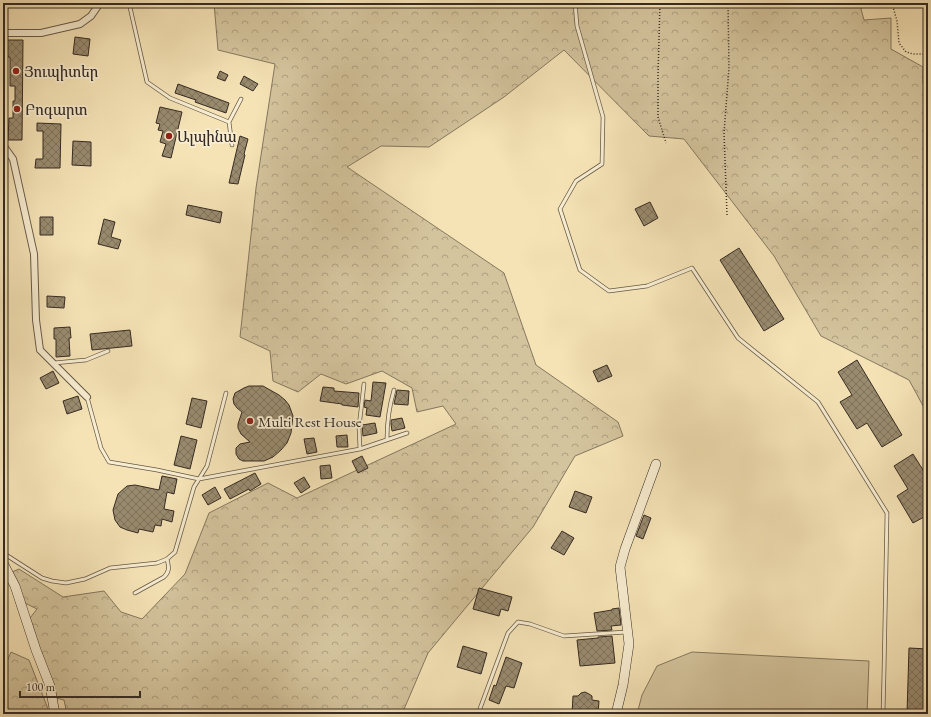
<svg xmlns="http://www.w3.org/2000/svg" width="931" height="717" font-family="'EB Garamond','Noto Serif Armenian',serif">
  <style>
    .green { fill: #d4c49d; stroke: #847860 }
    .forest { fill: url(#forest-crowns); stroke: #847860 }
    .building { fill: url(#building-cross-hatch); stroke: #352b23 }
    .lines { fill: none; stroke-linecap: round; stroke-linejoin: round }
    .lane-casing { stroke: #655948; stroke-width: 4.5 }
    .street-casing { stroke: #655948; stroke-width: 8 }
    .secondary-casing { stroke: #352b23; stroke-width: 10 }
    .path { stroke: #352b23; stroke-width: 1.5; stroke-dasharray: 1 2; stroke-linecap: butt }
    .lane { stroke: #f8edd0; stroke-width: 3 }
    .street { stroke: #f8edd0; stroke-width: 6 }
    .secondary { stroke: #f8edd0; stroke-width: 9 }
    .poi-dot { fill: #8f2418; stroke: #f8edd0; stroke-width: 1.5 }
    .labels { text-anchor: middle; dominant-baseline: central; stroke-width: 3.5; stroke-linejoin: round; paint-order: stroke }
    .poi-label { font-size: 15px; fill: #352b23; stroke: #f8edd0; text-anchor: start }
  </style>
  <defs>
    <pattern id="forest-crowns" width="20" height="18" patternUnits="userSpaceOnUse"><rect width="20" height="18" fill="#d4c49d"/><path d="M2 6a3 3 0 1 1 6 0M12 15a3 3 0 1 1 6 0" fill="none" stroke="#ad9f80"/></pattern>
    <pattern id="building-cross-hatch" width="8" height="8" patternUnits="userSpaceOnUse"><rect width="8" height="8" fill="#998b6f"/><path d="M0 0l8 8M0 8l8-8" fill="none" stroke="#7e725b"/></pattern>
  </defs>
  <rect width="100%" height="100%" fill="#f5e3b6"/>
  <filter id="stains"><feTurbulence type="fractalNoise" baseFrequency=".005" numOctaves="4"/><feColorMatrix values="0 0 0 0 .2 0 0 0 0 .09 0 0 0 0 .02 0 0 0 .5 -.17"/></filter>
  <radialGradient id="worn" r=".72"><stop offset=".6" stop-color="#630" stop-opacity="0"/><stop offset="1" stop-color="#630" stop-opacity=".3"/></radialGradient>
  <path class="green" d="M692,652L869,661L867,714H637L642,695L657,666Z"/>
  <path class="forest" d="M214,3H865L861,9L864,20L891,18V49L923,67V84L928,89V415L909,380L821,336L774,256L684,139L649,136L564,50L504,97L429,147L381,146L347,167L504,273L536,365L618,422L623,436L575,456L533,527L428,653L402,714H67L64,700L56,698L30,618L37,609L25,603L12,572L19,569L63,597L104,591L121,612L142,619L185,574L209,513L268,483L297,498L456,424L443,406L417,412L412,388L382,371L346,384L321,374L298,392L273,381L270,351L240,337L256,188L275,64L218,50Z
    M11,652L29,660L50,714H3V671Z"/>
  <path class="building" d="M75,37L90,39L88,56L73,54Z
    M3,40H23L22,140H8L9,118H13V101H15V86H10V57H3Z
    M220,71L228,75L225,81L217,78Z
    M244,76L258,84L253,91L240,84Z
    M178,84L229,103L226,113L195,102L196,100L175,93Z
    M160,107L182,112L171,158L162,156L166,144L160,142L163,131L158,130L160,124L156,123Z
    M37,123L61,124L60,168H35L36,159H43V131H37Z
    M240,136L248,139L244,154L245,155L238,184L229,183Z
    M73,141L91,142V166L72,165Z
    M650,202L658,218L644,226L635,209Z
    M188,205L222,212L220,223L186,215Z
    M40,217H53V235H40Z
    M104,219L115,222L111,237L121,240L118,249L98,244Z
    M739,248L784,319L764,331L720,260Z
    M47,296L65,297L64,308L47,307Z
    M70,327L71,338H69L70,356L56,357V339H54V328Z
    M130,330L132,346L92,350L90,334Z
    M857,360L902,435L882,447L867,423L857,429L840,402L852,395L838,372Z
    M607,365L612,376L598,382L593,371Z
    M53,371L59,383L46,389L40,378Z
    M373,382L386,383L380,417L366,415L367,408L364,407L365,400L371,401Z
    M249,386H263L279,395L285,400L289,405L293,416L291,433L287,443L281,450L273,457L264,461H243L239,459L236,454V448L240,444L250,442L241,434L238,428V424L242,412L237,408L234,404L233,399L235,393L244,388Z
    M323,387L334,388V391L359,393L358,407L342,405V404L320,401Z
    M397,390L409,391L408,405L394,404Z
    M78,396L82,409L67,414L63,401Z
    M192,398L207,401L201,428L186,424Z
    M402,418L405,428L392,431L391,424V420Z
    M375,423L377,433L363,436L362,425Z
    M347,435L348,447H337L336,436Z
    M181,436L197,440L190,469L174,465Z
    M314,438L317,452L307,454L304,439Z
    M913,454L928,478V524L924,517L913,523L897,496L908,489L894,466Z
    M362,456L368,468L358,473L352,461Z
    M330,465L332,478L321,479L320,466Z
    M255,473L261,484L250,491L249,489L230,499L224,489Z
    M162,476L177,479L174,494L167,492L164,509L174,511L172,522L162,519L161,526L155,525L153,532L139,529L138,533L127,530L120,527L115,520L113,510L118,494L127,486L135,485L159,490Z
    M304,477L310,487L301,493L294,483Z
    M215,487L221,498L208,505L202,495Z
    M575,491L592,497L586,513L569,507Z
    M644,515L651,518L643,539L636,536Z
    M562,531L574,538L564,555L551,548Z
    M479,588L512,597L508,611L501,609L499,616L473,609Z
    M619,608L621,625L611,626L612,630L597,631L594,613L612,610V609Z
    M612,636L615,663L580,666L577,640L598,638V637Z
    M463,646L487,653L481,674L457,667Z
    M909,648L928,649V714H907Z
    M506,657L522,663L514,688L506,686L499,704L489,700L494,685L496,686Z
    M585,692L589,694L592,696V700L599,701L598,714H572L573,696H578L581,693Z"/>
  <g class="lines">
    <defs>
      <path id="lane" d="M129,3L147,82L170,98L229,122L232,145
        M575,3L577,26L603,117L602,164L576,181L560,209L580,270L609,291L647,286L692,268L738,338L818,402L887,513L884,672L883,714
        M229,122L241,99
        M54,363L86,360L108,351
        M87,397L101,448L109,462L157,470L199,479L207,466L226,393
        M387,439C387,421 389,407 394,390
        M360,449L359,427L364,384
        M3,553L42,578L52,581L66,583L85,579L110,568L157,563L167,559L175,552L194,487L199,479L360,449L407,433
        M135,593L164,577C170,571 169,567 167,559
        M478,714L508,633L518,622L530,624L564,636L626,632"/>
      <path id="street" d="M3,33H41L80,24L91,16L100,3
        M3,145L13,159L34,254L36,320L40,350L87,397"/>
      <path id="secondary" d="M3,563L15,586L36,650L50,686L55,714
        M616,714L623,685L629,644L620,567L625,549L656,464"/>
    </defs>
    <use href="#lane" class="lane-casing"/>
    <use href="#street" class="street-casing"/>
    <use href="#secondary" class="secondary-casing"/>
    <path class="path" d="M660,3L658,75V117L666,143
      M892,3L897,21L899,43L906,52L913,54H928
      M727,215L724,133L729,68L728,3"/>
    <use href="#lane" class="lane"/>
    <use href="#street" class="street"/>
    <use href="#secondary" class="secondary"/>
  </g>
  <g class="poi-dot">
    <circle cx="16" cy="71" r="4"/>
    <circle cx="17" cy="109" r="4"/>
    <circle cx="169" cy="136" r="4"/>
    <circle cx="250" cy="421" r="4"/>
  </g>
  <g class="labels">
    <g class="poi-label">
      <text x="24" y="71">Յուպիտեր</text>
      <text x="25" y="109">Բոգարտ</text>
      <text x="177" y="136">Ալպինա</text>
      <text x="258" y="421">Multi Rest House</text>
    </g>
  </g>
  <rect width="931" height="717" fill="none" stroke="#f5e3b6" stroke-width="16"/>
  <rect x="4" y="4" width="923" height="709" fill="none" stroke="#352b23" stroke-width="2"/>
  <rect x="8" y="8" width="915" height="701" fill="none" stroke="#352b23"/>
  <path d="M20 691v6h120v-6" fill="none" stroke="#352b23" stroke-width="2"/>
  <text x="26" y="691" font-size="12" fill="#352b23" stroke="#f8edd0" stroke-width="3" paint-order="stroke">100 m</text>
  <rect width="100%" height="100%" filter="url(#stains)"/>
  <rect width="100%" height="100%" fill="url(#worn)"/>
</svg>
